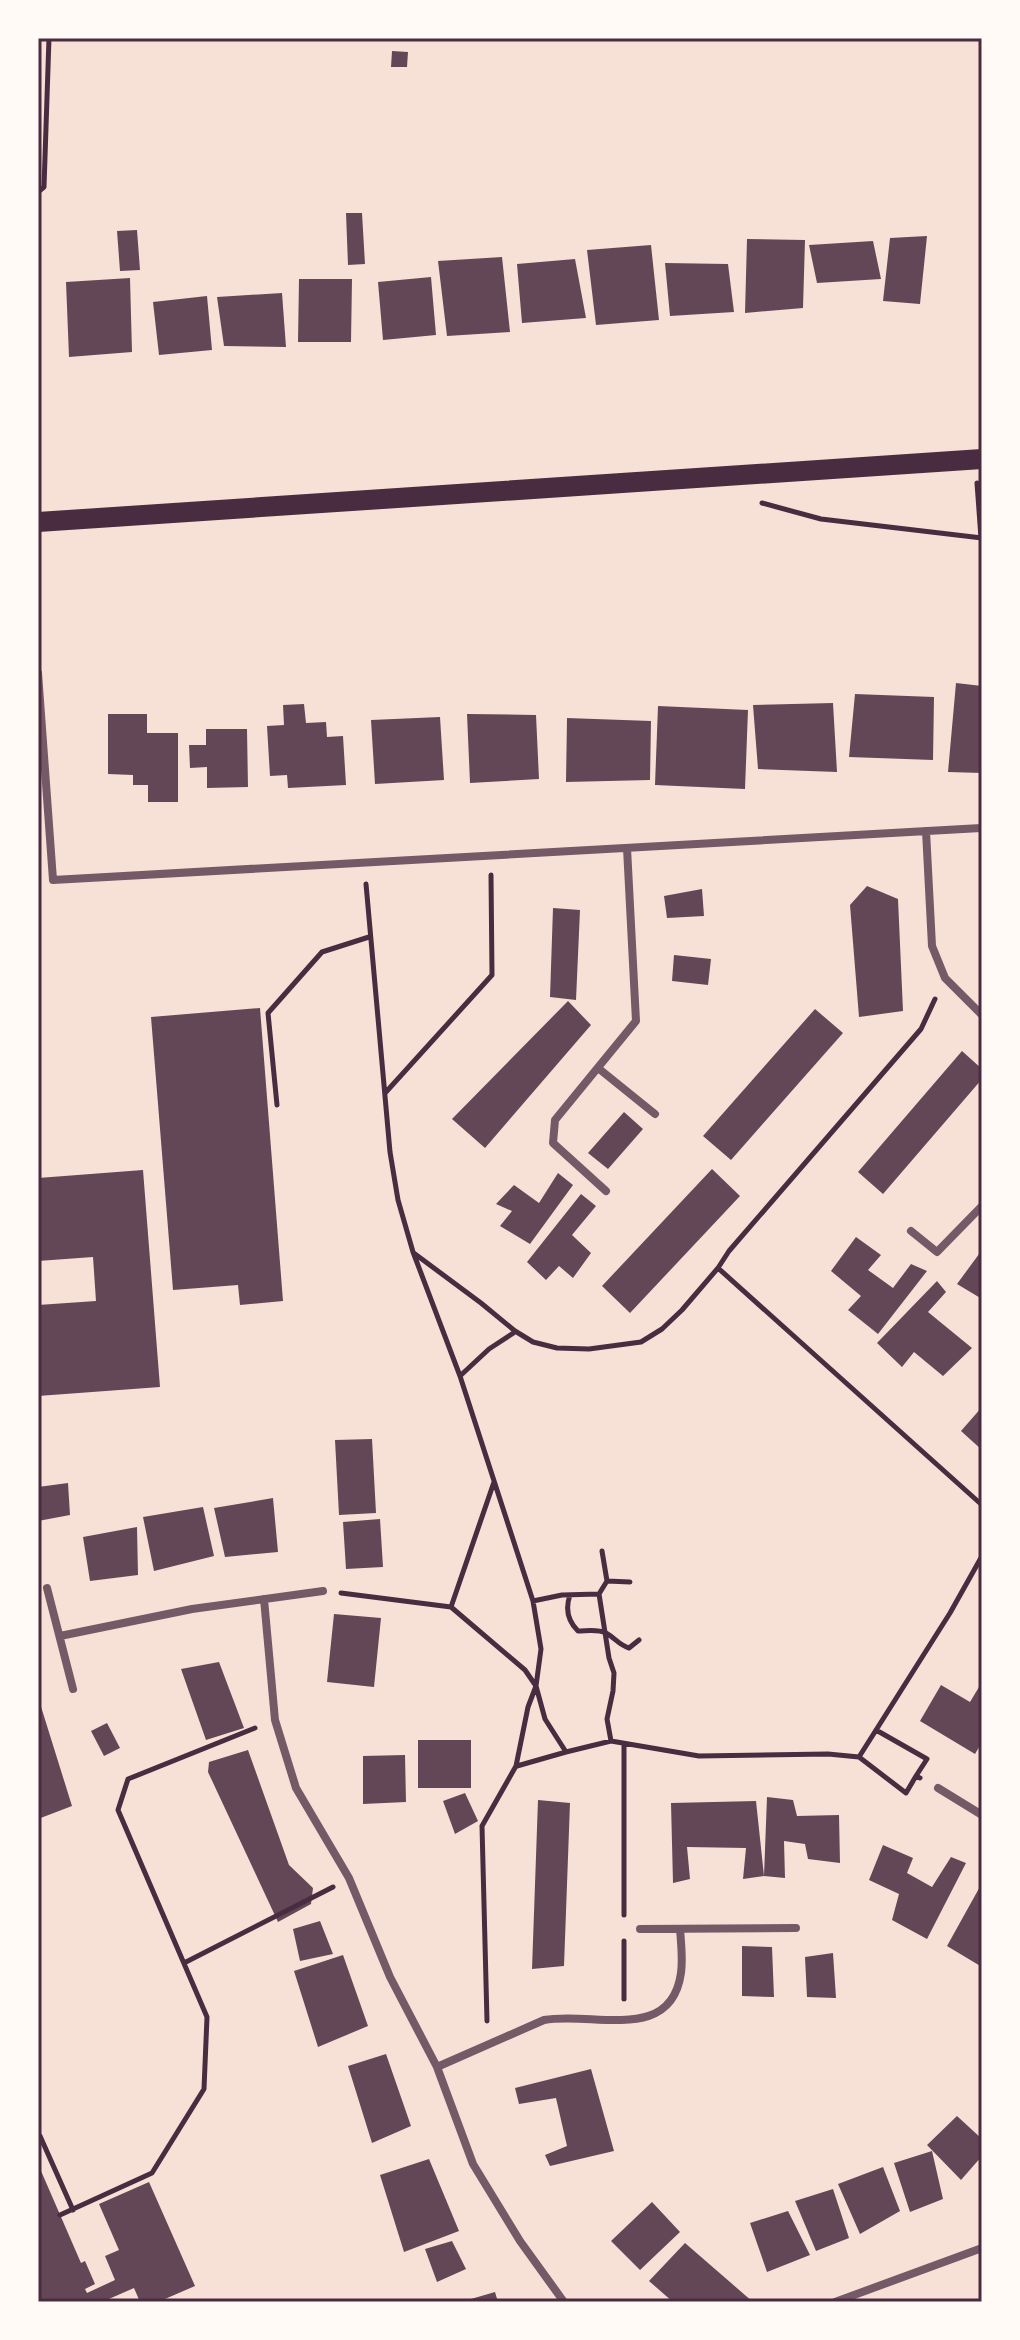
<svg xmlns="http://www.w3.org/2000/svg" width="1020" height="2340" font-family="Karla,sans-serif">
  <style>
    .building { fill: #644757 }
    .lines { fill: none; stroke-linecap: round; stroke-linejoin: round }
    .path { stroke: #4a2c40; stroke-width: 5 }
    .minor { stroke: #755966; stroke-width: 8 }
    .primary { stroke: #4a2c40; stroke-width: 20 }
    .neatline { fill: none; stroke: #4a2c40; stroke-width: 3 }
  </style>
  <rect width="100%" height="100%" fill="#f7e1d7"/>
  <path class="building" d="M392,51L408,52L407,67H391Z
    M346,213H362L365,264L348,265Z
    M137,230L140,270L120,271L117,231Z
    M927,236L920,304L883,301L890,238Z
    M747,239L805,240L803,308L745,313Z
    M873,241L881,279L817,283L809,245Z
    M651,245L659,320L596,325L587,250Z
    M502,257L510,332L447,336L438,261Z
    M575,259L586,318L522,323L517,264Z
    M665,263L728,264L734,312L670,316Z
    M431,277L436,335L383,340L378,282Z
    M130,278L132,352L69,357L66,282Z
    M299,279H352L351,342H298Z
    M282,293L286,347L224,346L217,297Z
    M207,296L212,350L159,355L153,302Z
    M956,683L982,686V773L948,772Z
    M855,694L934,697L933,760L849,757Z
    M833,703L837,772L758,769L753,705Z
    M304,704L306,723L326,722L327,737L343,736L346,785L288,788L287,775L270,776L267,726L284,725L283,705Z
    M658,706L748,710L745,789L655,785Z
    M108,714H147V733H178V802H148V785H133V775L108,774Z
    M467,714L536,715L539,779L470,783Z
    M440,717L444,780L375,784L371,720Z
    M567,718L651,721L650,780L566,782Z
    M206,729H247L248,787L207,788V767L190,768L189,745H206Z
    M867,886L898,899L903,1011L859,1017L850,905Z
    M702,889L704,916L667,918L664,896Z
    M553,908L580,910L576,1000L550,997Z
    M674,955L711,959L708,985L672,981Z
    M568,1001L591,1025L485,1148L452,1119Z
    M260,1008L283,1301L240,1305L238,1285L173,1290L151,1017Z
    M815,1009L843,1033L731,1160L703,1136Z
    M962,1051L982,1069V1079L883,1194L858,1172Z
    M624,1112L643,1129L608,1169L588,1153Z
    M712,1169L740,1196L630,1313L602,1286Z
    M143,1170L160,1387L38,1396V1305L96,1301L93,1257L38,1261V1178Z
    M558,1173L573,1185L530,1244L500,1226L512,1211L496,1204L514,1185L539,1203Z
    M581,1194L596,1206L572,1235L591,1253L573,1278L559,1266L546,1280L527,1262Z
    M856,1237L881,1255L868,1270L893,1288L911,1264L927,1271L878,1334L848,1310L861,1296L831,1271Z
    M982,1250V1299L957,1284Z
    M937,1281L946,1292L928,1312L972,1348L943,1376L914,1352L902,1367L877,1343Z
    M982,1407V1450L961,1431Z
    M372,1439L376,1513L339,1515L335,1440Z
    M68,1483L70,1515L38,1521V1487Z
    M273,1498L278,1552L225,1557L214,1508Z
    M203,1507L214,1556L154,1571L143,1517Z
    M380,1519L383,1567L346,1569L343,1522Z
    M137,1527L138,1575L90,1581L83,1537Z
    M334,1614L381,1618L374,1687L327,1682Z
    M219,1662L244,1728L206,1740L181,1669Z
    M982,1682V1742L975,1754L920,1721L941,1685L970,1702Z
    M38,1697L72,1806L38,1819Z
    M107,1723L120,1748L104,1756L91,1731Z
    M418,1740H471V1788H418Z
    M248,1750L289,1865L313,1888L311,1904L278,1922L208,1772L209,1762Z
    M405,1755L406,1802L363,1804V1756Z
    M465,1793L478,1821L455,1834L443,1801Z
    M767,1797L793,1800L797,1816L839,1815L840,1863L808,1859L805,1844L784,1841L785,1878L764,1876L743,1879L746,1848L687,1847L690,1879L673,1883L671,1803L756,1801L764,1876Z
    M538,1800L570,1803L564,1966L532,1969Z
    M883,1845L913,1858L907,1873L932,1887L951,1857L966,1863L927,1939L892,1920L899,1894L869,1880Z
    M982,1883V1967L947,1946Z
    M320,1921L333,1954L300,1961L293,1929Z
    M742,1946L772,1947L774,1997L742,1996Z
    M833,1953L836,1998L807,1997L805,1957Z
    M343,1955L368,2026L318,2047L294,1971Z
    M386,2054L411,2126L372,2143L348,2066Z
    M591,2069L614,2151L550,2166L545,2155L567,2146L556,2098L519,2104L515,2088Z
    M957,2116L982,2139V2156L961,2180L927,2145Z
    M932,2151L943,2199L910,2212L894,2163Z
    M429,2159L459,2231L404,2252L380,2175Z
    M38,2164L81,2263L85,2261L95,2284L85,2289L87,2293L115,2280L105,2256L119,2250L99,2204L149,2182L195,2286L158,2302H140L134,2288L102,2302H38Z
    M883,2167L900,2211L860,2234L838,2184Z
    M833,2189L849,2238L816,2251L795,2201Z
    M652,2202L680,2232L640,2270L611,2241Z
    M788,2211L810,2255L767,2272L750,2223Z
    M452,2241L466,2269L437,2282L425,2249Z
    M685,2243L753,2302H673L649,2281Z
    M495,2292L498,2302H465L464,2301Z"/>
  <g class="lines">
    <path class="path" d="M38,192L44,187L49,38
      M977,483L981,538
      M762,503L821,519L982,538
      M366,884L390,1152L398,1200L413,1252L460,1376L533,1601L541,1649L536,1686L528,1707L516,1766L482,1826L487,2021
      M386,1092L492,975L491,875
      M277,1105L268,1013L322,952L369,937
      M415,1254L481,1303L515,1331L533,1342L557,1348L589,1349L641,1342L662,1329L682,1310L718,1268L982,1505
      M718,1268L729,1251L921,1029L935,999
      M460,1376L489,1349L515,1332
      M602,1551L607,1581L599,1594L609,1658L614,1673L613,1691L607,1719L611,1741
      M607,1581L630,1582
      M341,1593L451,1607L494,1482
      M570,1595C565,1609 568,1621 578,1631C587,1631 598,1629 606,1633C615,1638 619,1645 629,1648L639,1640
      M533,1601L562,1595L599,1594
      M451,1607L525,1670L536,1686L545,1719L566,1752L611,1741L699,1756L828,1754L859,1757
      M876,1730L927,1759L916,1776
      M624,1745V1915
      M517,1766L566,1752
      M920,1778L916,1776L906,1793L859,1757L950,1613L982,1556
      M624,1941V1999
      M184,1963L333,1887
      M38,2136H40L73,2210
      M60,2215L152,2173L204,2089L207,2017L118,1810L128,1779L255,1728"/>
    <path class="minor" d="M38,673L53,880L981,828
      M926,831L932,946L945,978L982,1015
      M598,1068L655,1114
      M606,1191L553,1143L555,1120L636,1021L627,848
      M911,1231L937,1252L982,1206
      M47,1588L73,1689
      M264,1599L275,1720L296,1788L349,1878L390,1977L437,2067L473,2164L520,2241L564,2302
      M60,1636L192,1609L323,1591
      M938,1788L982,1815
      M640,1929L796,1928
      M437,2067L544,2020C593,2011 671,2044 681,1973C683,1959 681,1943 680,1929
      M835,2302L982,2248"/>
    <path class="primary" d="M38,522L982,459"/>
  </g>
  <rect width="1020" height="2340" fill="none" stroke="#fffaf5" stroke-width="80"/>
  <rect x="40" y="40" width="940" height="2260" class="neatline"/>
</svg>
